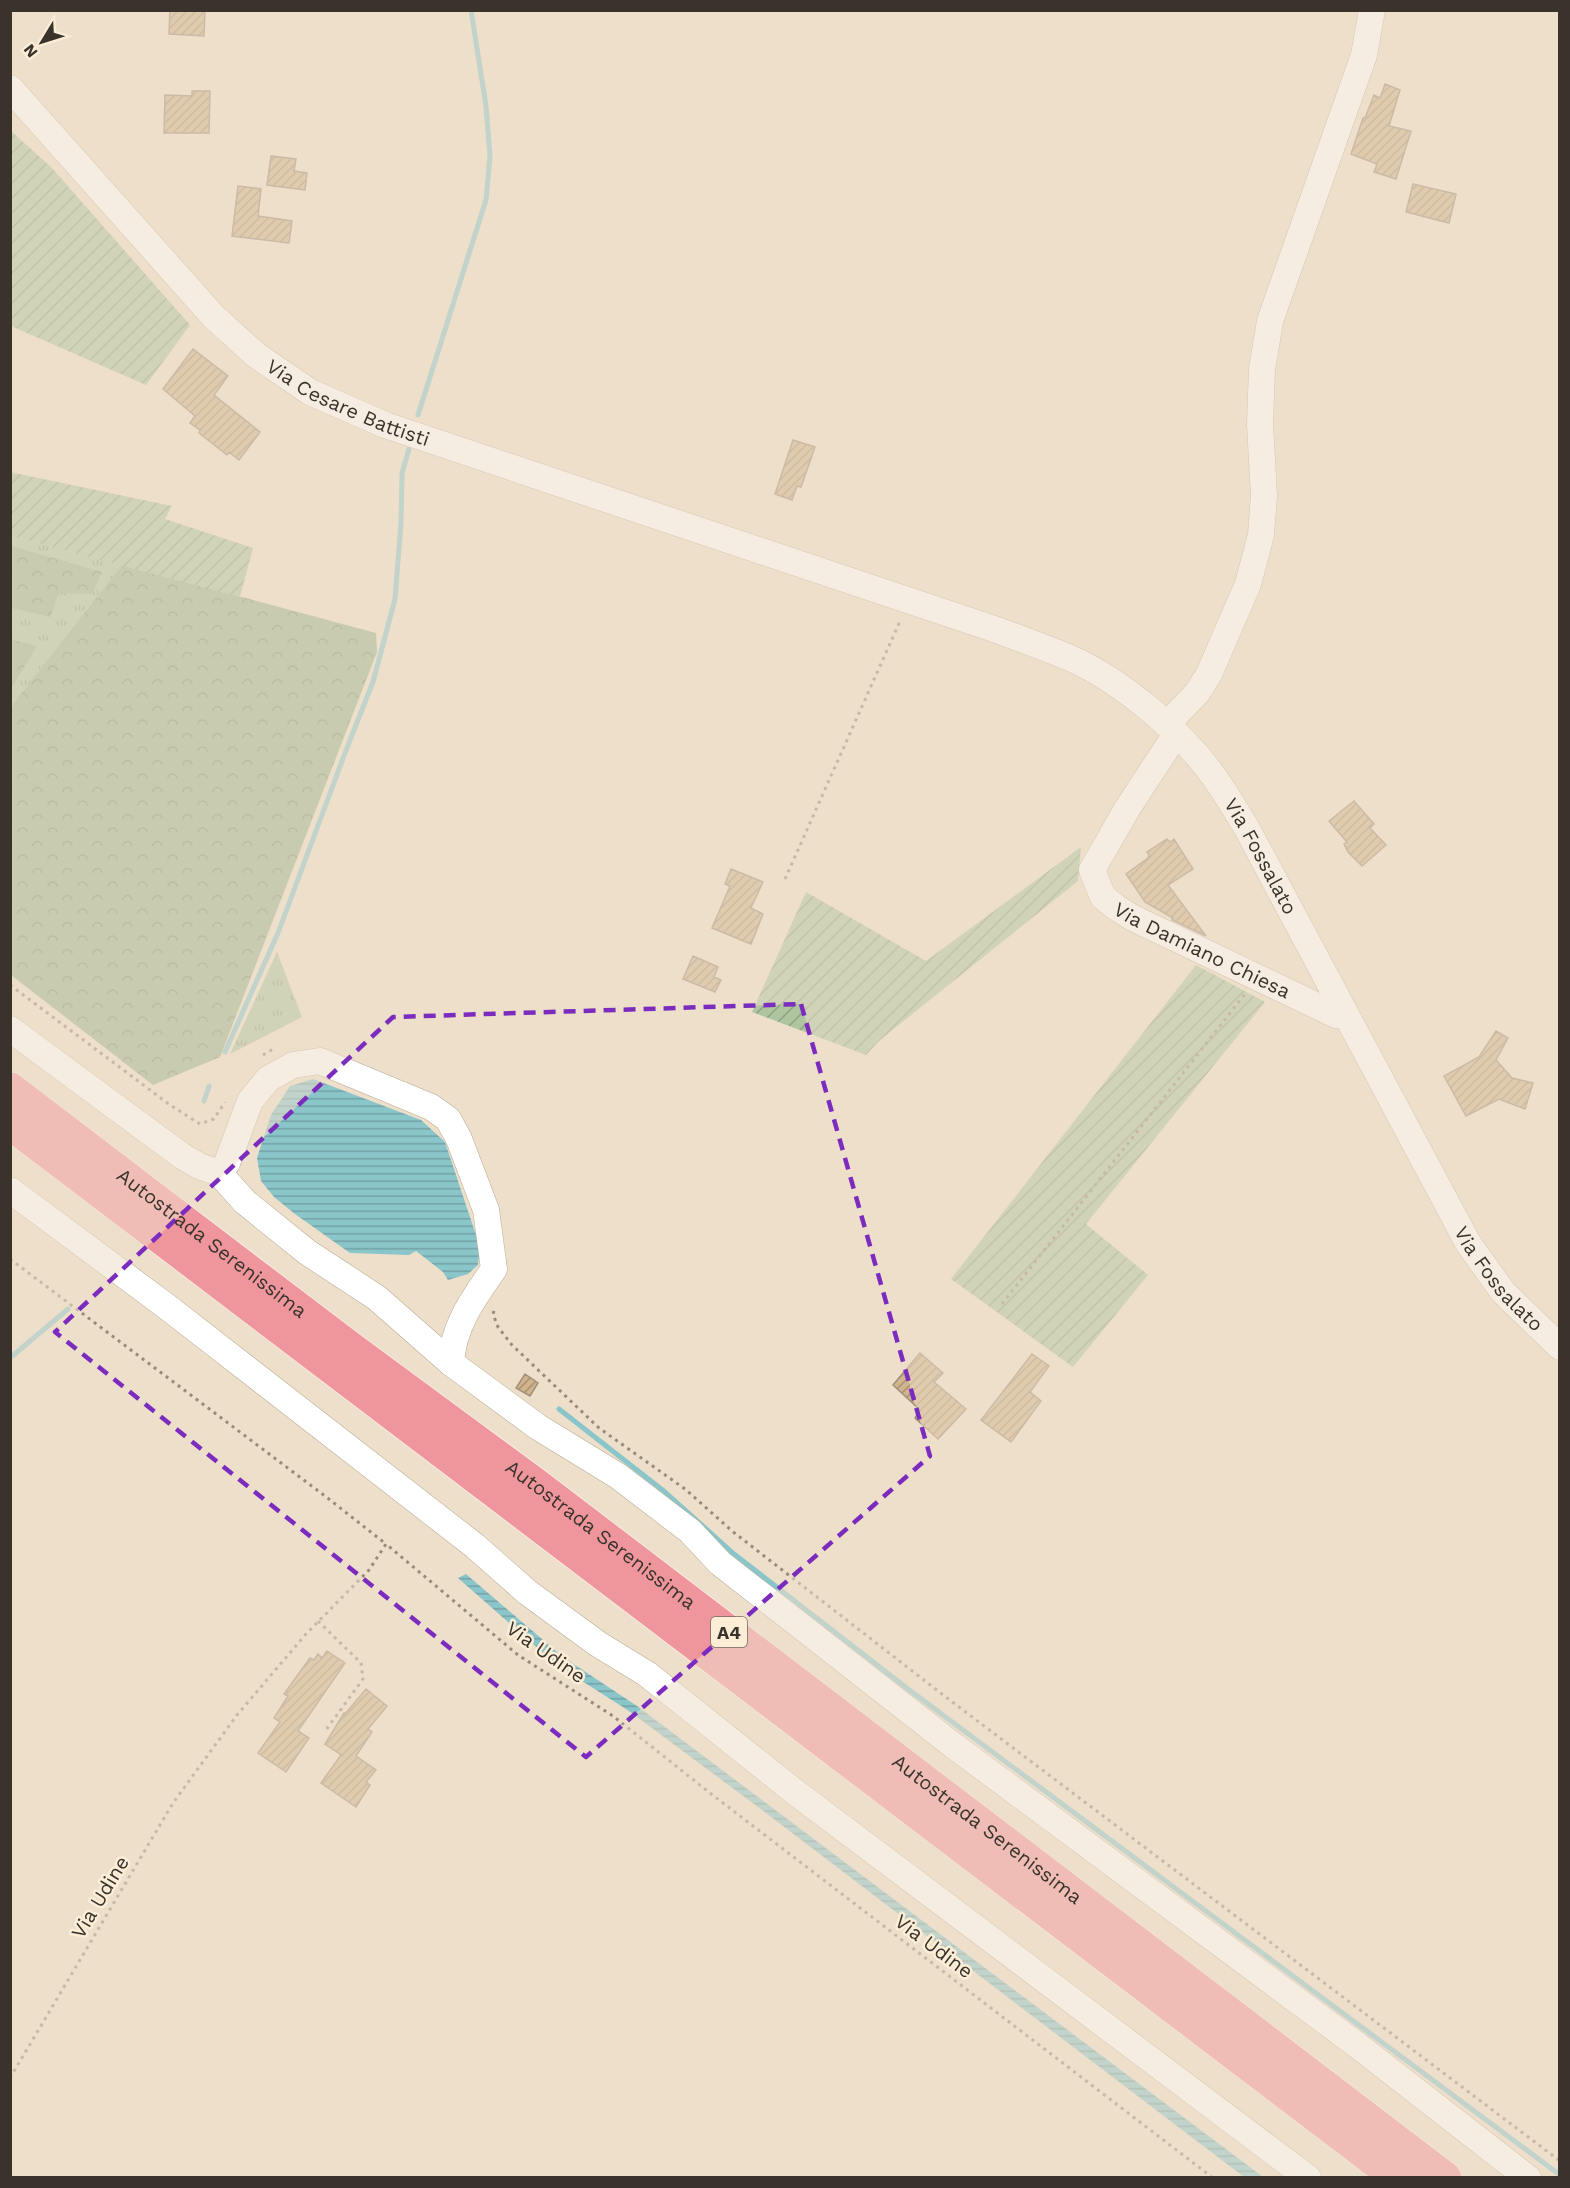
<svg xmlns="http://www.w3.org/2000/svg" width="1570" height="2188" font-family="'Work Sans',sans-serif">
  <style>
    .grass { fill: url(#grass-tufts) }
    .forest { fill: url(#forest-crowns) }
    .garden { fill: url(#garden-furrows) }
    .water { fill: url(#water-rules) }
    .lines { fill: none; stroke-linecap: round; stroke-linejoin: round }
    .stream { stroke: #8ac5ca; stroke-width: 5 }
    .building { fill: url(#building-hatch); stroke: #9e907c; stroke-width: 1.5 }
    .minor-casing { stroke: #b8aa95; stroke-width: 27 }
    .highway-casing { stroke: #fff; stroke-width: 34 }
    .path { stroke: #968c7d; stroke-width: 3; stroke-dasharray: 3 4.5; stroke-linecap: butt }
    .minor { stroke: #fff; stroke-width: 26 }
    .highway { stroke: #ef969d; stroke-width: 33 }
    .marked { fill: none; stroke: #7b2cbf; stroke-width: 4.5; stroke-dasharray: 12 8; stroke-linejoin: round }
    .labels { text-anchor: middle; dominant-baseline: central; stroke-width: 5; stroke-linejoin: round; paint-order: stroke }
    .shield { fill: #fcedd7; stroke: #746b5f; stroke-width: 1.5 }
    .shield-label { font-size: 18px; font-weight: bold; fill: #39332b }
    .street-label { font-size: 20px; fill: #39332b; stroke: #fcedd7 }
  </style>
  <defs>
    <pattern id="grass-tufts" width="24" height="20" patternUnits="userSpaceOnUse" patternTransform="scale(1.5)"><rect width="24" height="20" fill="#aec5a0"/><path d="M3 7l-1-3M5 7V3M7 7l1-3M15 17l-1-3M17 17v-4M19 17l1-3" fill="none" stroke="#8fa183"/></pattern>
    <pattern id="forest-crowns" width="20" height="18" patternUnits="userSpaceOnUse" patternTransform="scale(1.5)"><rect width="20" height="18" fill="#9bb38c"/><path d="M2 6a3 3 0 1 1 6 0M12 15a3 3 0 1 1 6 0" fill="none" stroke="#7f9273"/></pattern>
    <pattern id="garden-furrows" width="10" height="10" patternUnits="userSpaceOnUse" patternTransform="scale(1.5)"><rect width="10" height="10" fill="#aec5a0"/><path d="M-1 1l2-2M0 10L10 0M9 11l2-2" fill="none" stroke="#8fa183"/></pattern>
    <pattern id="water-rules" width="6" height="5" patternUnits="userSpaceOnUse" patternTransform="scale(1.5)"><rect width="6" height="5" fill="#8ac5ca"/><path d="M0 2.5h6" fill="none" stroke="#72a1a4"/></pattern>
    <pattern id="building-hatch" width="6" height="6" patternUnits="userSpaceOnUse" patternTransform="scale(1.5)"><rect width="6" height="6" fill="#cfb48d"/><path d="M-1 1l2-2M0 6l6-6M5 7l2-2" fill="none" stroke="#a99373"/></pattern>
  </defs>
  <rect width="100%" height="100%" fill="#eedfca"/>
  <path class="grass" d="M11,536L122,565L11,708Z
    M277,952L302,1017L230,1054Z"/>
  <path class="forest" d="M11,546L102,572L92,594L58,593L51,617L11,608Z
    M122,565L376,633L377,652L220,1057L153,1085L11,975L10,708Z
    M11,639L37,646L11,689L10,639Z"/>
  <path class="garden" d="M11,131L51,167L190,325L146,385L11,326Z
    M10,472L172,506L165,519L253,548L240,597L11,536Z
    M1081,847L1078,881L880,1040L866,1055L752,1012L806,892L926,961Z
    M1196,965L1265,1002L1086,1224L1148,1275L1073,1367L951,1279Z"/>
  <path class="water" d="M313,1079L421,1120L445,1142L480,1247L478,1265L468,1274L448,1280L443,1272L416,1251L409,1255L350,1253L295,1214L274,1197L261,1181L257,1158L271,1115L290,1086Z
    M466,1574L563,1657L637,1706L1263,2177H1244L754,1804L629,1711L557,1665L458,1578Z"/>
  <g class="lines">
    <path class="stream" d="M418,415L486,200L490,156L486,106L471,10
      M225,1052L278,933L345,753L373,682L395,599L401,523L402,473L409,449
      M204,1101L209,1086
      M10,1358L68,1309
      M559,1409L665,1492L734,1554L908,1689L1560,2175"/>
  </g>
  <path class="building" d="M170,10H205L204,36L169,34Z
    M1385,84L1400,90L1389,126L1411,131L1396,179L1374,172L1377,164L1351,154L1363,118H1365L1374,95L1380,98Z
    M192,91H210L209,133H164L165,95L192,96Z
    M271,156L296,159L294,171L307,173L305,190L267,185Z
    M1413,184L1456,194L1449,223L1406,212Z
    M238,186L261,189L258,216L292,221L289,243L232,236Z
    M193,349L228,376L214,395L260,432L239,460L229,452L227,455L199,433L200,430L190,423L195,416L163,389Z
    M793,440L815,447L801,487L797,486L792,500L775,494Z
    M1354,801L1374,824L1370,828L1386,845L1362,866L1348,852L1344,844L1347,842L1329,821Z
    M1167,839L1170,842L1174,839L1193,869L1168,885L1206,936L1172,920L1173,918L1145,902L1126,874L1148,858L1149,855L1147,852Z
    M731,869L763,882L751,908L763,914L751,944L712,928L730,886L725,884Z
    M693,956L718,967L714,977L721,980L715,992L683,979Z
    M1496,1031L1508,1038L1496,1060L1512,1078L1533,1083L1525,1109L1499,1099L1466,1116L1444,1076L1479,1057Z
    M920,1353L943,1373L934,1382L966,1409L938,1439L915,1418L920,1410L893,1385Z
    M1032,1354L1049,1366L1030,1392L1041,1401L1011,1442L981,1420Z
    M525,1374L538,1383L530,1396L516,1388Z
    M327,1651L345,1663L298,1731L309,1738L286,1772L258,1753L280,1722L274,1718L288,1696L284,1694L310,1658L314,1660L318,1654L322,1658Z
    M366,1689L387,1706L368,1729L372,1732L356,1756L376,1770L366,1782L370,1785L356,1807L321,1783L341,1755L325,1744L344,1713L345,1714Z"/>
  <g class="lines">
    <defs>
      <g id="minor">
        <path id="s1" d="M10,88L214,317L256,355L310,392L385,425L997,630C1021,639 1046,648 1070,658C1122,681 1185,734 1217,781C1227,796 1237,812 1246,827L1468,1243L1503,1292L1560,1347"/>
        <path d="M1167,724L1197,693L1209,674L1248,584L1261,535L1264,496L1260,424L1262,369L1270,321L1364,55L1372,10"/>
        <path id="s2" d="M1176,734L1127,809L1092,870L1103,897L1117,908L1133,918L1336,1015L1344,1011"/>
        <path d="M10,1029L182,1156L199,1166L219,1173L227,1163L250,1101L268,1079L293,1065L320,1061L431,1107L448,1119L459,1139L486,1210L494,1269C473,1299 453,1326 451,1363L538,1427L618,1476L690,1531L720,1563L954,1746L1357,2045L1528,2178"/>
        <path d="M219,1173L245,1202L307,1252L377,1298L451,1363"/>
        <path d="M10,1190L166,1306L475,1546L527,1592L598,1644L647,1674L795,1792L1308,2178"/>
      </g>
      <g id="highway">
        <path id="s3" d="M10,1089L350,1348L535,1484L1445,2178"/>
        <path d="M10,1123L1398,2178"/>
      </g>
    </defs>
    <use href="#minor" class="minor-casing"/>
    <use href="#highway" class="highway-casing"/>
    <path class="path" d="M785,879L901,619
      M10,985L170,1105L200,1124L214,1119L225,1102
      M263,1055L275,1048
      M10,1259L325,1496L386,1544
      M1002,1304L1245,994
      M494,1311L493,1314L498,1327L512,1345L599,1428L685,1489L732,1531L947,1698L1560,2161
      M318,1621L361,1663L363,1679L326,1730
      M10,2078L173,1803L237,1715L306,1634L369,1570L386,1544L518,1655L613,1716L710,1793L1213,2178"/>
    <use href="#minor" class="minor"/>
    <use href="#highway" class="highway"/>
  </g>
  <path d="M0 0H1570V2188H0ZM801,1004L930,1456L586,1757L55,1332L393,1017Z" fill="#eedfca" fill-opacity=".55" fill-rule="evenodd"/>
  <path class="marked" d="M801,1004L930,1456L586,1757L55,1332L393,1017Z"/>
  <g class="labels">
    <rect class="shield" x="711" y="1617" width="36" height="30" rx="4.5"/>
    <g class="shield-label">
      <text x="729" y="1632">A4</text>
    </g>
    <g class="street-label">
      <text stroke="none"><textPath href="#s1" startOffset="468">Via Cesare Battisti</textPath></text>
      <text stroke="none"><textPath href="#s1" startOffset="1515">Via Fossalato</textPath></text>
      <text stroke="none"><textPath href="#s2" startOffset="302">Via Damiano Chiesa</textPath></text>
      <text stroke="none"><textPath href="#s3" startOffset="254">Autostrada Serenissima</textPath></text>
      <text stroke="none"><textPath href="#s1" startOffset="2001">Via Fossalato</textPath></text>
      <text stroke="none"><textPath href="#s3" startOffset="740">Autostrada Serenissima</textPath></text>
      <text transform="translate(546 1652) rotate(35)">Via Udine</text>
      <text stroke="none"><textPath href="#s3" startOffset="1226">Autostrada Serenissima</textPath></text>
      <text transform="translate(100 1897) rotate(-59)">Via Udine</text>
      <text transform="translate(934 1946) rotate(37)">Via Udine</text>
    </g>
  </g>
  <rect width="1570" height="2188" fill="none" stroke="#39332b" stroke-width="24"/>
  <g transform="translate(42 42) rotate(232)" stroke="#fcedd7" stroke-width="4.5" paint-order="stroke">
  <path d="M0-4.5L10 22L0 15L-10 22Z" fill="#39332b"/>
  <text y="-9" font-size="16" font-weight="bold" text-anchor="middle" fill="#39332b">N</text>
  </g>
</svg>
